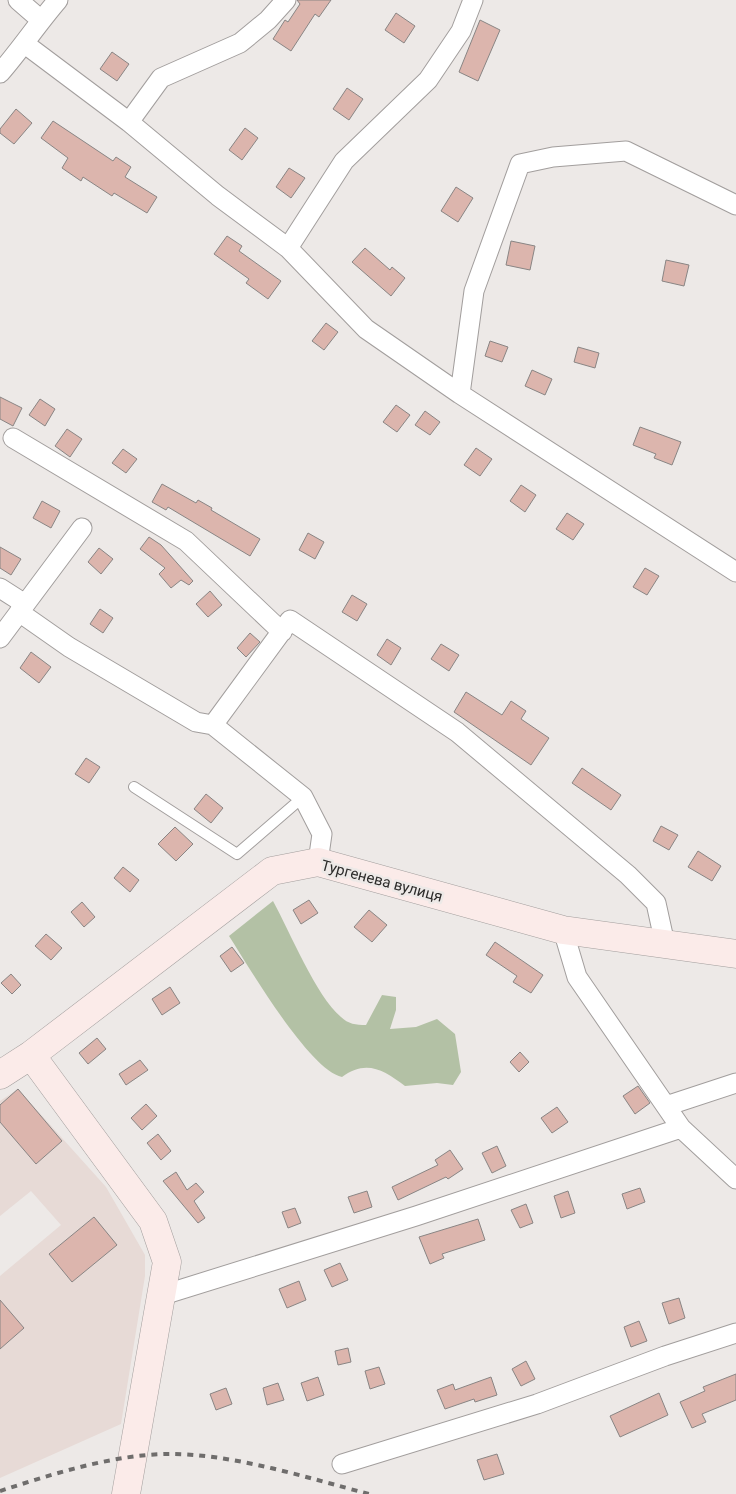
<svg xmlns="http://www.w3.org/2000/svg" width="736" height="1494" font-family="Roboto,sans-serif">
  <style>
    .built { fill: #e7dad6 }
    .green { fill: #b3c1a5 }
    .building { fill: #dcb5ad; stroke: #898584 }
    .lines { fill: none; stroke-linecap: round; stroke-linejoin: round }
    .lane-casing { stroke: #a29e9d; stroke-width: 12 }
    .street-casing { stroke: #a29e9d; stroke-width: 21 }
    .secondary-casing { stroke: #a29e9d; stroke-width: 29 }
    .lane { stroke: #fff; stroke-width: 10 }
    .street { stroke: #fff; stroke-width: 19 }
    .secondary { stroke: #fbebe9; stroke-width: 28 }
    .rail { stroke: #6f6d6c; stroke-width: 4; stroke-dasharray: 6 6; stroke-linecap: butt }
    .labels { text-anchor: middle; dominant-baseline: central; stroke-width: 5; stroke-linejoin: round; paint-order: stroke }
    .street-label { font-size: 15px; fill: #2d2c2b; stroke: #ede9e7 }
  </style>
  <rect width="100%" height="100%" fill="#ede9e7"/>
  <path class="built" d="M18,1089L106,1187L145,1255V1276L121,1424L0,1478V1276L61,1225L31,1191L0,1216V1101Z"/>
  <path class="green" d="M273,901C290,932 316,996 341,1017C348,1024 356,1025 366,1025L382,995L396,997V1010L390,1029L416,1027L437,1019L455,1034L461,1072L453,1085L437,1083L405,1086C384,1070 366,1059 342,1077C309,1070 249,967 229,936Z"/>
  <path class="building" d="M297,0H331L319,17L315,14L291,51L273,39L285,20L288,22L300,4Z
    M396,13L415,26L404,43L385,30Z
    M480,20L500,30L478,81L459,72Z
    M112,52L129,64L117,81L100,69Z
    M347,88L363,99L349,120L333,109Z
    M16,109L32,123L14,144L0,133V129Z
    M53,121L113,161L116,157L131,167L125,177L157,197L147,213L114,193L112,196L83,177L81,181L62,168L68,158L41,138Z
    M245,128L258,138L242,160L229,150Z
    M289,168L305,178L291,198L276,187Z
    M456,187L473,198L458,222L441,211Z
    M227,236L242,246L239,251L281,281L268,299L246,283L249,279L214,254Z
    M511,241L535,246L530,270L506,265Z
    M365,248L390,270L392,267L405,278L391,296L352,262Z
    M666,260L689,265L684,286L662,281Z
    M326,323L338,332L324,350L312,341Z
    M490,341L508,347L502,362L485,356Z
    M578,347L599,353L595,368L574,362Z
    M532,370L552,379L545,395L525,386Z
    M0,397L22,408L13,426L0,419Z
    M40,399L55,409L45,426L29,415Z
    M396,405L410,415L397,432L383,422Z
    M425,411L440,422L430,435L415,425Z
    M640,427L681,442L672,465L654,458L656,454L633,445Z
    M67,429L82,439L70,457L55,446Z
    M476,448L492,459L480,476L464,465Z
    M123,449L137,459L126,473L112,463Z
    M162,484L196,503L198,500L212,508L211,510L260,539L250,556L168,507L166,510L152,502Z
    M521,485L536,495L525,512L510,501Z
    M42,501L60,511L51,528L33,518Z
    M567,513L584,524L573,540L556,529Z
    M308,533L324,542L315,559L299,550Z
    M149,537L161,545L193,581L189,585L181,580L171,588L159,574L165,568L140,549Z
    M0,547L21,559L11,575L0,568Z
    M99,548L113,559L101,574L88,562Z
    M645,568L659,576L647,595L633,587Z
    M210,591L222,605L208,617L196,604Z
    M352,595L367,604L357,621L342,612Z
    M100,609L113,618L103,633L90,624Z
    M250,633L260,642L246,657L237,648Z
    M387,639L401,648L391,665L377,655Z
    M441,644L459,655L449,671L431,659Z
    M31,652L51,667L39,683L20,668Z
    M466,692L502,715L511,701L526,711L521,719L549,738L531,765L454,712Z
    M86,758L100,767L89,783L75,774Z
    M582,768L621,795L611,810L572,783Z
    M206,794L223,808L211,823L194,809Z
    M661,826L678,835L669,850L653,841Z
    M175,827L193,844L176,861L158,844Z
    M698,851L721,866L712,881L688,867Z
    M123,867L139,880L130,892L114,878Z
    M309,900L318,913L301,924L293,910Z
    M82,902L95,917L84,927L71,912Z
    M369,910L387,925L372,942L354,927Z
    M46,934L62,948L51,960L35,946Z
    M495,942L543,975L531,993L513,982L517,976L486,955Z
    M232,947L244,963L231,972L220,956Z
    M11,974L21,985L12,994L1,983Z
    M170,987L180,1003L162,1015L152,999Z
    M97,1038L106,1049L88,1064L79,1053Z
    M520,1052L529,1062L519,1072L510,1062Z
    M140,1060L148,1070L126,1085L119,1074Z
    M638,1086L650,1103L635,1114L623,1096Z
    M18,1089L62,1141L36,1164L0,1122V1105Z
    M146,1104L157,1116L142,1130L131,1118Z
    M557,1107L568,1122L552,1133L541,1118Z
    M158,1134L171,1151L161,1160L147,1143Z
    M497,1146L506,1166L492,1173L482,1153Z
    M450,1150L463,1169L448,1179L446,1177L398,1200L392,1187L438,1165L435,1160Z
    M176,1172L187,1190L196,1183L204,1192L194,1201L205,1218L198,1223L163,1181Z
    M640,1188L645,1202L627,1209L622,1194Z
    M367,1191L372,1207L354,1213L348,1197Z
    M568,1191L575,1213L561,1218L554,1196Z
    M526,1204L533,1223L520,1228L511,1210Z
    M295,1208L301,1223L288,1228L282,1212Z
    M94,1217L117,1245L72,1282L49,1254Z
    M478,1219L485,1240L442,1254L444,1258L430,1264L419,1237Z
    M340,1263L348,1280L332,1287L324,1270Z
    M299,1281L306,1300L287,1308L279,1289Z
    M679,1298L685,1318L669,1324L662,1303Z
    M0,1300L24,1328L0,1349Z
    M639,1321L647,1341L631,1347L624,1327Z
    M348,1348L351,1362L338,1365L335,1351Z
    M526,1361L535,1379L521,1386L512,1369Z
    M379,1367L385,1384L370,1389L365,1371Z
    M736,1374V1400L702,1414L706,1422L692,1428L680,1402L705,1391L703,1387Z
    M318,1377L324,1395L307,1401L301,1383Z
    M491,1377L497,1395L475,1402L474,1399L445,1409L437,1390L453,1384L455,1390Z
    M278,1383L284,1400L267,1405L263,1388Z
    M226,1388L232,1404L216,1410L210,1394Z
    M659,1393L668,1415L620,1437L610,1416Z
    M497,1454L504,1474L484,1480L477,1460Z"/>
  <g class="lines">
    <defs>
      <path id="lane" d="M134,787L237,854L303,797"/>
      <path id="street" d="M18,0L41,20
        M25,44L129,122L218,196L288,248L366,329L460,394L736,572
        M0,73C21,49 38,23 58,0
        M129,122L161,78L240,43L268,20L286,0
        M288,248L344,161L428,80L461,31L473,0
        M460,394L474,291L520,164L553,157L626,151L736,205
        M13,438L186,541L282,632
        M0,588L25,604
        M19,612L69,647L196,722L213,725L303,797L322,834L318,862
        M0,638L82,528
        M213,725L290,620L457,732L628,875L656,903L665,944
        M563,930L577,977L681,1128L736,1179
        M666,1106L736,1083
        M163,1295L416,1216L681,1128
        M342,1464L537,1404L665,1356L736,1333"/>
      <path id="secondary" d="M31,1055L153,1221L167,1262L126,1494
        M0,1075L31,1055L272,871L318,862L563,930L736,954"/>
    </defs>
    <use href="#lane" class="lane-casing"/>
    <use href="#street" class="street-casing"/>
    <use href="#secondary" class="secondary-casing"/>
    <use href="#lane" class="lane"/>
    <use href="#street" class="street"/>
    <use href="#secondary" class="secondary"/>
    <path class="rail" d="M0,1491C53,1474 111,1455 167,1454C231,1453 308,1478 369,1494"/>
  </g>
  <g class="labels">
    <g class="street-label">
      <text transform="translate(382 881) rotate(15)">Тургенева вулиця</text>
    </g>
  </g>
</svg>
